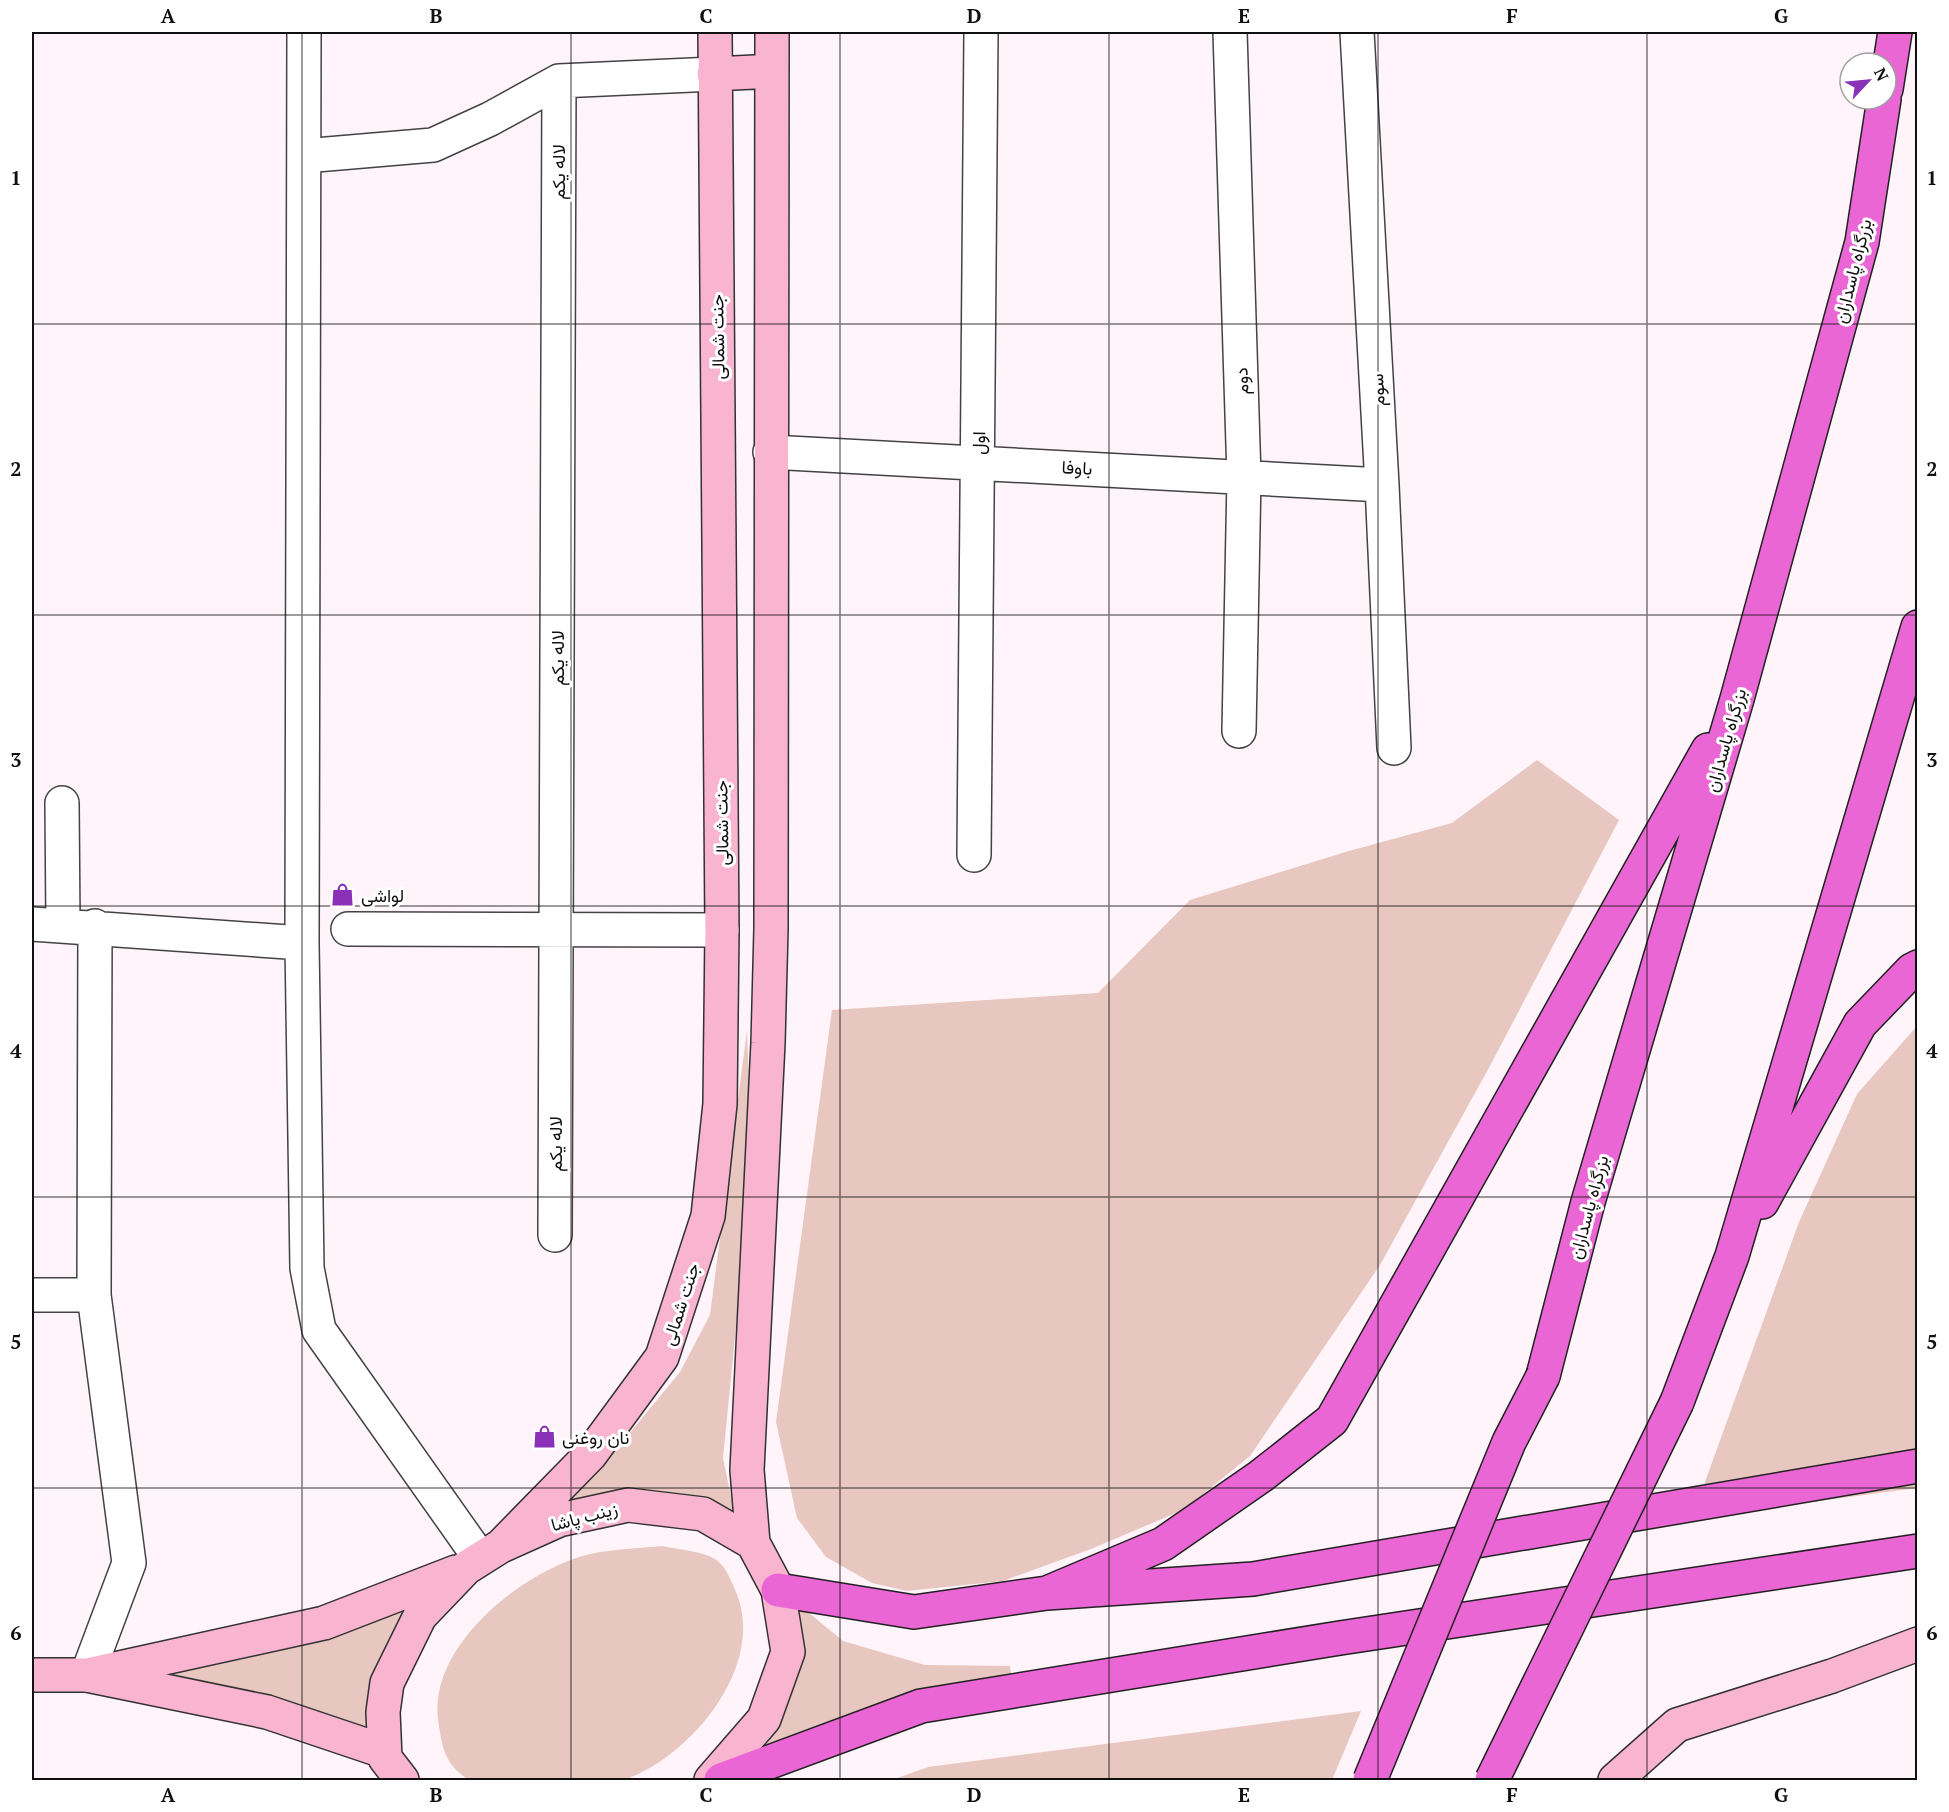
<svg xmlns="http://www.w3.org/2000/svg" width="1949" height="1812" font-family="'PT Serif',Vazirmatn,serif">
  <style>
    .green { fill: #e7c7bf }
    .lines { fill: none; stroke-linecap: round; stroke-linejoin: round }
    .street-casing { stroke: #434343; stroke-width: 36 }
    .secondary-casing { stroke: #323232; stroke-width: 36 }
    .highway-casing { stroke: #212121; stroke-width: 36 }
    .street { stroke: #fff; stroke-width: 33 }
    .secondary { stroke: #f9b4d0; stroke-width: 33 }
    .highway { stroke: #ea66d4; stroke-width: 33 }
    .highway-bridge-casing { stroke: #212121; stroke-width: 36; stroke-linecap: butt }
    .highway-bridge { stroke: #ea66d4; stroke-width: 33 }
    .grid { fill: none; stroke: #101010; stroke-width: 1.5; stroke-opacity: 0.55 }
    .labels { text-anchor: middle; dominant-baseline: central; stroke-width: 6; stroke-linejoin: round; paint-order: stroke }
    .street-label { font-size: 18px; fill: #101010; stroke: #fff }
    .poi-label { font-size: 18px; fill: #101010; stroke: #fff; text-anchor: start }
    .neatline { fill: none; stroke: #101010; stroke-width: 2 }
    .grid-label { font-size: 20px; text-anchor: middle; font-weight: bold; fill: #101010 }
  </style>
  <rect width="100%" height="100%" fill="#fef4f9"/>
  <path class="green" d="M1537,760L1619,820L1491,1064L1380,1265L1250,1456L1183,1510L1091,1549L1003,1581L907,1591L872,1583L826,1557L797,1518L776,1422L832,1010L1098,993L1190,900L1349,851L1452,823Z
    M1917,1026V1488L1692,1518L1799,1222L1857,1094Z
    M747,1030L752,1166L723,1458L735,1516L557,1504L610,1457L680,1372L710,1315Z
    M662,1546C676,1549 705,1552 715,1559C725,1565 731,1580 735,1590C768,1662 694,1753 629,1778C614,1784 594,1780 579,1780C542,1780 506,1781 469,1780C444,1764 442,1747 438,1719C430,1650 509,1584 568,1561C597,1549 631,1549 662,1546Z
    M791,1598L843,1641L925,1665L1010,1666L1013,1686L754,1754L786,1708L801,1652Z
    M412,1604L371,1737L166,1675Z
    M1361,1711L1332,1780H892L928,1767Z"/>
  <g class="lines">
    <defs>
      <path id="street" d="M304,32L302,943L307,1268L319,1330L480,1558
        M1230,32L1244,477L1239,731
        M1357,32L1382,485L1394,748
        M304,156L433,145L490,119L559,81L714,74
        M770,452L1382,485
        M62,803L63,925
        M974,855L981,32
        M32,924L302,943
        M348,929L722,930
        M555,1235L559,81
        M32,1295H94
        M87,1675L129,1563L94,1295L95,926"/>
      <path id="secondary" d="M714,74L772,71
        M753,1543L747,1470L768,1043L771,929L772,32
        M501,1546L590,1455L662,1357L708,1216L720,1104L722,930L715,32
        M32,1675H87
        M383,1751L267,1712L87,1675L324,1623L456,1572
        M402,1780L385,1758L383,1712L387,1683L420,1616L466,1568L501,1546L559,1520L628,1505L703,1514L753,1543L778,1590L788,1652L764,1719L711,1780
        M1615,1780L1677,1725L1832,1676L1918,1644"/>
      <path id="highway" d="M1886,89L1895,32
        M1762,1202L1860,1024L1912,970L1918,967
        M1543,1376L1588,1202L1737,699L1862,242L1884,99
        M1677,1402L1732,1256L1918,627
        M778,1590L914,1612L1047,1593L1253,1579L1918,1466
        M1047,1593L1163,1544L1261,1476L1332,1420L1708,750
        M721,1780L921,1706L1340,1638L1918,1551"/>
    </defs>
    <use href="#street" class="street-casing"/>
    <use href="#secondary" class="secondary-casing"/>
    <use href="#highway" class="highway-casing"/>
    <use href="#street" class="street"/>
    <use href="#secondary" class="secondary"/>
    <use href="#highway" class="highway"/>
    <defs>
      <path id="highway-bridge" d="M1370,1780L1509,1442L1543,1376
        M1492,1780L1677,1402"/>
    </defs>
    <use href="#highway-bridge" class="highway-bridge-casing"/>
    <use href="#highway-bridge" class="highway-bridge"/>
  </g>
  <path class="grid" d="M302,32V1780M571,32V1780M840,32V1780M1109,32V1780M1378,32V1780M1647,32V1780M32,324H1918M32,615H1918M32,906H1918M32,1197H1918M32,1488H1918"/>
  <defs>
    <symbol id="shop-bare" viewBox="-9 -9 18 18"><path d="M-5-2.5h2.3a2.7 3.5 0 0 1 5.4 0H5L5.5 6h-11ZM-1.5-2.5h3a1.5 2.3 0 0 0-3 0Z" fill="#8a31b7" stroke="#fff" stroke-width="2.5" paint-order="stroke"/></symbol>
  </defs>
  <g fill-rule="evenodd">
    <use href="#shop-bare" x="326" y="878" width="33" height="33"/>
    <use href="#shop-bare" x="528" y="1420" width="33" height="33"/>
  </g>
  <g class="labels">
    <g class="street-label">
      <text transform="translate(558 172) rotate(-90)">لاله یکم</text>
      <text transform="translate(1852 271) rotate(-76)">بزرگراه پاسداران</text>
      <text transform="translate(717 337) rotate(-91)">جنت شمالی</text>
      <text transform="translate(1241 381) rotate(-92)">دوم</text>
      <text transform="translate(1377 390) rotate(-93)">سوم</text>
      <text transform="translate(978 443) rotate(-89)">اول</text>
      <text transform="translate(1077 467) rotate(3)">باوفا</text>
      <text transform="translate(557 658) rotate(-90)">لاله یکم</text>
      <text transform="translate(1725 740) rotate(-74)">بزرگراه پاسداران</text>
      <text transform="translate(721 823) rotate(-91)">جنت شمالی</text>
      <text transform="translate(555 1144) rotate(-90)">لاله یکم</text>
      <text transform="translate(1588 1207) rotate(-75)">بزرگراه پاسداران</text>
      <text transform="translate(680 1304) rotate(-72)">جنت شمالی</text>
      <text transform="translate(584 1516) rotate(-15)">زینب پاشا</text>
    </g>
    <g class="poi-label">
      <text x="361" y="895">لواشی</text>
      <text x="562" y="1437">نان روغنی</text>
    </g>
  </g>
  <rect width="1949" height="1812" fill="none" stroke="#ffffff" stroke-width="66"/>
  <g transform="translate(1868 81) rotate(64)"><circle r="28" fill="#ffffff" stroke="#9f9f9f" stroke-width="1.5"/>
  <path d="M0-4.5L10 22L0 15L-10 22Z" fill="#8a31b7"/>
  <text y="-9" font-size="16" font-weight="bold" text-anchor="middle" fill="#101010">N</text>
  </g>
  <rect x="33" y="33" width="1883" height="1746" class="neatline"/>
  <g class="grid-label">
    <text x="168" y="23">A</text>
    <text x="436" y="23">B</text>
    <text x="706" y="23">C</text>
    <text x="974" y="23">D</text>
    <text x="1244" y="23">E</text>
    <text x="1512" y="23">F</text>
    <text x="1781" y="23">G</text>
    <text x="16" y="185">1</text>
    <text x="1932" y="185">1</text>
    <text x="16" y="476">2</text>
    <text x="1932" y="476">2</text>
    <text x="16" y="767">3</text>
    <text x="1932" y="767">3</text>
    <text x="16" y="1058">4</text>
    <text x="1932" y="1058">4</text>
    <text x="16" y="1349">5</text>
    <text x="1932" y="1349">5</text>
    <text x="16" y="1640">6</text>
    <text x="1932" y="1640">6</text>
    <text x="168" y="1802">A</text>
    <text x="436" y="1802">B</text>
    <text x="706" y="1802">C</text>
    <text x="974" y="1802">D</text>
    <text x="1244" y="1802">E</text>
    <text x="1512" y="1802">F</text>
    <text x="1781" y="1802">G</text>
  </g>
</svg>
